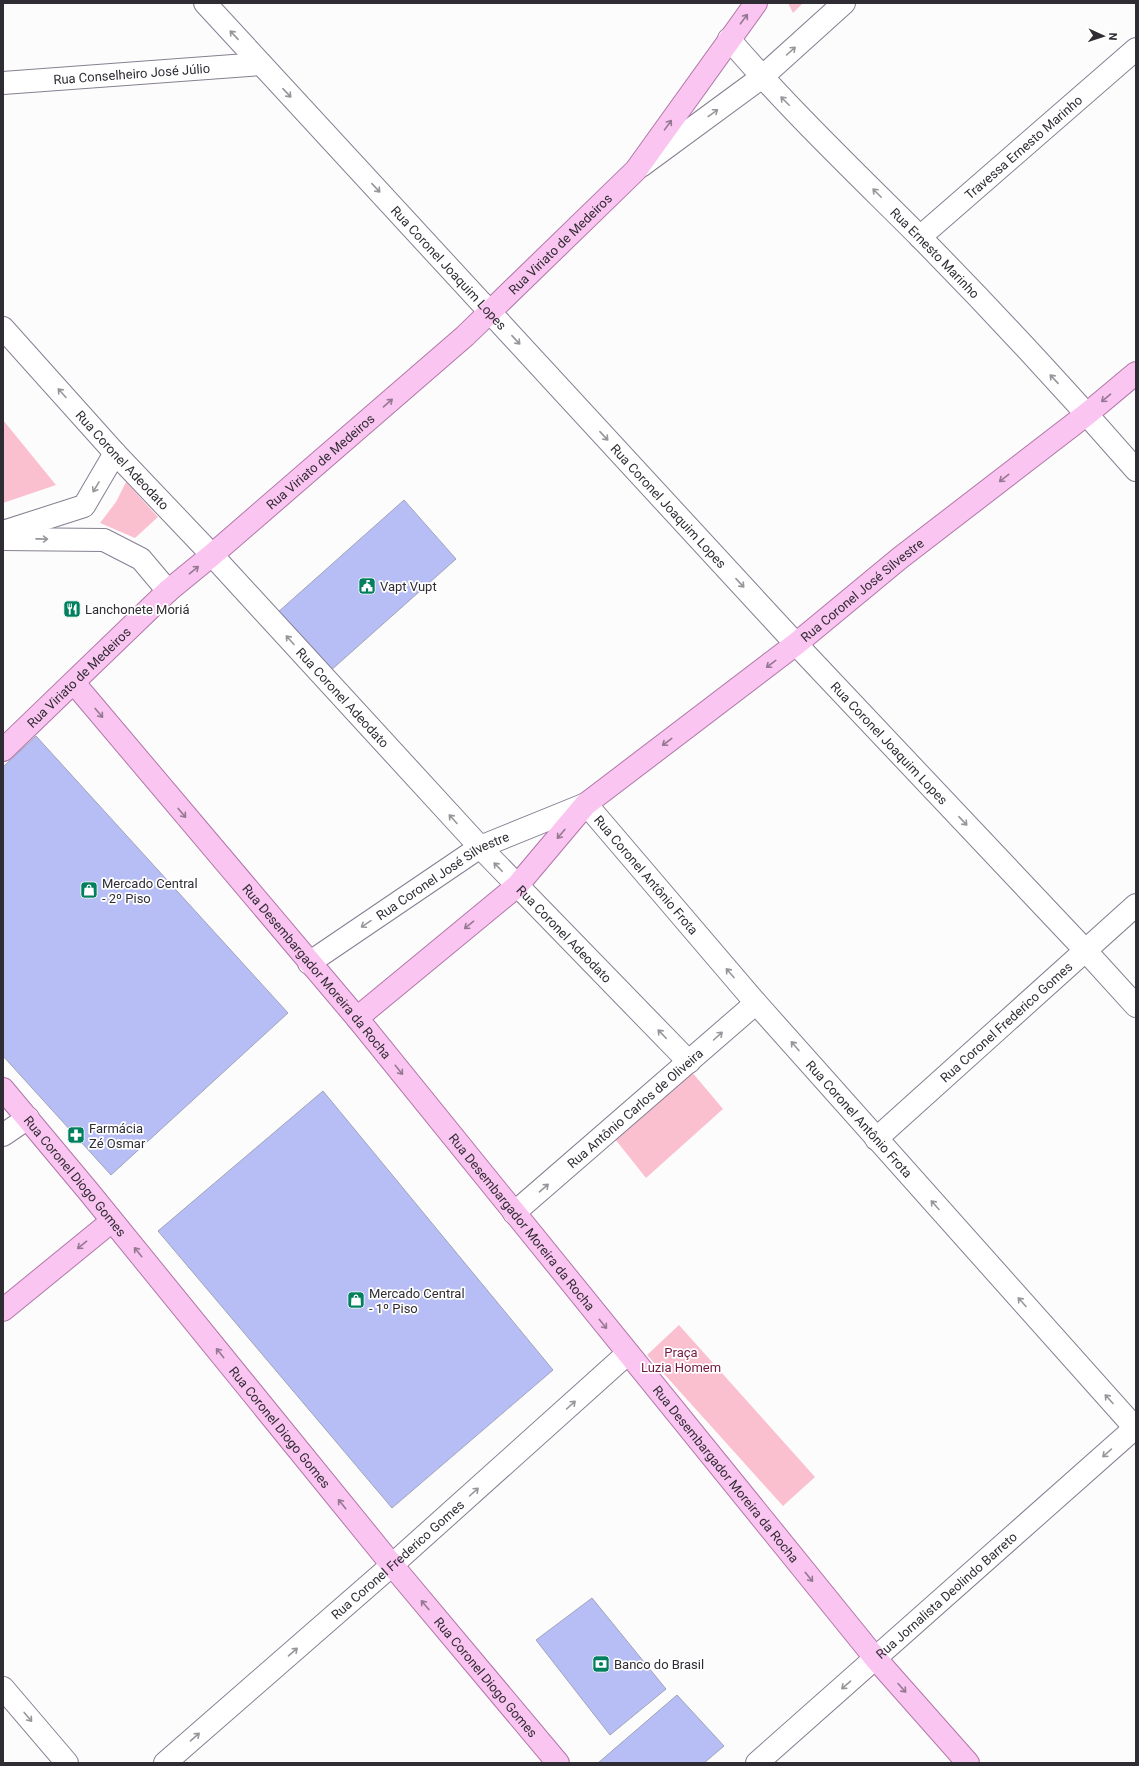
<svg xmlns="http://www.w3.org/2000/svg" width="1139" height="1766" font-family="Roboto,sans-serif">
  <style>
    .green { fill: #fbc0d0 }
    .building { fill: #b6bef5; stroke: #a0a4ba }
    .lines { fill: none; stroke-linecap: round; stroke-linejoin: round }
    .minor-casing { stroke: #877f92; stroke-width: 24 }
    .major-casing { stroke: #b177a9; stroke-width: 24 }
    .minor { stroke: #fff; stroke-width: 22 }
    .major { stroke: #fac5f1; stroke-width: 22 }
    .oneway { stroke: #957892 }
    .oneway2 { stroke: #98969a }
    .labels { text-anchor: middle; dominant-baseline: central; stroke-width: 3.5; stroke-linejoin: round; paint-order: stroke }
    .street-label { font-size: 13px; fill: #302c34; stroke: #fff }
    .poi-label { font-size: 13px; fill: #302c34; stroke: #fff; text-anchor: start }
    .park-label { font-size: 13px; fill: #751a3f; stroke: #fff }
  </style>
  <rect width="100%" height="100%" fill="#fcfcfc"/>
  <path class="green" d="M788,3H803L793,13Z
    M3,420L56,485L3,503Z
    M126,482L158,517L135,538L100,523L116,502Z
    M691,1071L723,1109L646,1178L615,1139Z
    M679,1325L815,1477L783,1506L647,1355Z"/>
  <path class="building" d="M404,500L456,559L329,672L277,613Z
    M36,736L288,1013L111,1175L3,1056V767Z
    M323,1091L553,1370L392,1508L158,1231Z
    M592,1598L666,1689L610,1735L536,1640Z
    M677,1695L724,1746L704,1763H598Z"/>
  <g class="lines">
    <defs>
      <g id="minor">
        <path id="s1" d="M205,3L796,644L1085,950L1136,1006"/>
        <path id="s2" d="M729,39C788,108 854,171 918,235C993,311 1066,390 1136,470"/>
        <path id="s3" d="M3,83L261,64"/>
        <path d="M641,166L762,77L844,3"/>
        <path id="s4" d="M920,237L1136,49"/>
        <path id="s5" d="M3,328L115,453L212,555L480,847L689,1062"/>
        <path d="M3,532L84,506L115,453"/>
        <path d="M3,539L104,540L141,559L168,591"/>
        <path id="s6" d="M309,963L480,847L586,804L756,1003L1136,1429"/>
        <path d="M3,1135L28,1118"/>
        <path id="s7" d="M876,1139L1136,905"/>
        <path id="s8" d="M514,1213L756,1003"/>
        <path d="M3,1688L67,1763"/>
        <path id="s9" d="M165,1763L392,1565L627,1354"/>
        <path id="s10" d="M757,1763L1136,1427"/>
      </g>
      <g id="major">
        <path id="s11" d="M74,683L357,1018L876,1659L968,1763"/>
        <path id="s12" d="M3,750L168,591L212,555L465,336L636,170L756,3"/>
        <path id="s13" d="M357,1018L517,886L586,804L796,644L900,558L1087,414L1136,373"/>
        <path id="s14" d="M3,1089L89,1192L392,1565L558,1763"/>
        <path d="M3,1310L112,1221"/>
      </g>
    </defs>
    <use href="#minor" class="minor-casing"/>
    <use href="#major" class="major-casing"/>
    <use href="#minor" class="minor"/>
    <use href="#major" class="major"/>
  </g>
  <defs><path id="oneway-shaft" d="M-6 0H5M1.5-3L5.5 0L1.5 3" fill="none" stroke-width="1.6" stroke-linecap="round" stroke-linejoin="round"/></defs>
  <g class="oneway">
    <use href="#oneway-shaft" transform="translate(744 19) rotate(-53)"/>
    <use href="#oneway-shaft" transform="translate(668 125) rotate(-54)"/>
    <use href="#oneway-shaft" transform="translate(1106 398) rotate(140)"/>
    <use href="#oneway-shaft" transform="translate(388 403) rotate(-41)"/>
    <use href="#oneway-shaft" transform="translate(1004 478) rotate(142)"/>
    <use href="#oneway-shaft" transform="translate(194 570) rotate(-39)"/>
    <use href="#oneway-shaft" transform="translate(771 664) rotate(143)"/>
    <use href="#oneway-shaft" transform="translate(99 713) rotate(50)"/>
    <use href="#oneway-shaft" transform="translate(667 742) rotate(143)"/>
    <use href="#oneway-shaft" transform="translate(182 813) rotate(50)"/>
    <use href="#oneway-shaft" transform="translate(561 834) rotate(130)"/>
    <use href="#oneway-shaft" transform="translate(469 925) rotate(141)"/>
    <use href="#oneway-shaft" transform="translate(399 1070) rotate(51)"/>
    <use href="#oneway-shaft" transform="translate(82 1245) rotate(141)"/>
    <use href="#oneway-shaft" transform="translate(138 1252) rotate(-129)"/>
    <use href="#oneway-shaft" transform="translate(603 1324) rotate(51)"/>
    <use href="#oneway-shaft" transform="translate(220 1353) rotate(-129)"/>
    <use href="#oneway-shaft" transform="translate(342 1504) rotate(-129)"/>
    <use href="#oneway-shaft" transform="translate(809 1577) rotate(51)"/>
    <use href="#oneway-shaft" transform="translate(425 1605) rotate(-130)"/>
    <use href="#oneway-shaft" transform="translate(902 1688) rotate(48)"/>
  </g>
  <g class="oneway2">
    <use href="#oneway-shaft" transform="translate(234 35) rotate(-133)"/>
    <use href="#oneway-shaft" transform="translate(791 51) rotate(-42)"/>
    <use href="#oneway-shaft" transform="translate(287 93) rotate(47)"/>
    <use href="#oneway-shaft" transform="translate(785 101) rotate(-135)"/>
    <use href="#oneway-shaft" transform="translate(713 113) rotate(-36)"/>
    <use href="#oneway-shaft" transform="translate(376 188) rotate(47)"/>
    <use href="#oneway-shaft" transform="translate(877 193) rotate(-135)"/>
    <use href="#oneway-shaft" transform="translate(516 340) rotate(47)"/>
    <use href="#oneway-shaft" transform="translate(1054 379) rotate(-133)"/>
    <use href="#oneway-shaft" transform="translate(62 393) rotate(-132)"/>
    <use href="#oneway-shaft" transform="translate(604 436) rotate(47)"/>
    <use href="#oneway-shaft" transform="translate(96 487) rotate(121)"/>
    <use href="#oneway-shaft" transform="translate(42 539) rotate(1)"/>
    <use href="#oneway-shaft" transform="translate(740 583) rotate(47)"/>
    <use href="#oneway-shaft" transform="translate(290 640) rotate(-132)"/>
    <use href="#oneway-shaft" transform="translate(453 819) rotate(-132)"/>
    <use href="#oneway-shaft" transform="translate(963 821) rotate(47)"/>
    <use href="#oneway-shaft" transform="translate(498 867) rotate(-134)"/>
    <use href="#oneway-shaft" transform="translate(366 924) rotate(146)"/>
    <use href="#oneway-shaft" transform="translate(730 973) rotate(-131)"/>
    <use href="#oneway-shaft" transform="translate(662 1034) rotate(-134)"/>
    <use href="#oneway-shaft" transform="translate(718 1036) rotate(-42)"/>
    <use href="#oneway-shaft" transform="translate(795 1046) rotate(-131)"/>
    <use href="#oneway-shaft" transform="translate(544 1188) rotate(-41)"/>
    <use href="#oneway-shaft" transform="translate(935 1205) rotate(-132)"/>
    <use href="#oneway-shaft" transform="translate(1022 1302) rotate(-132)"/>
    <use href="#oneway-shaft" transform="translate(1109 1399) rotate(-132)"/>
    <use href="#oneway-shaft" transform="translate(571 1405) rotate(-42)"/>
    <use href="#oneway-shaft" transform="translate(1107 1453) rotate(138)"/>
    <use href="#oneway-shaft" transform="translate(474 1492) rotate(-42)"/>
    <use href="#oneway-shaft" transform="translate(293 1652) rotate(-41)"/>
    <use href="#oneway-shaft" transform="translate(846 1685) rotate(139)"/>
    <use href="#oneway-shaft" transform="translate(28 1717) rotate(50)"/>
    <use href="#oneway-shaft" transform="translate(195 1737) rotate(-41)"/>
  </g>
  <defs>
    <symbol id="civic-square" viewBox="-11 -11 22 22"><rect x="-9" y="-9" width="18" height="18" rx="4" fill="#027f5e" stroke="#fff"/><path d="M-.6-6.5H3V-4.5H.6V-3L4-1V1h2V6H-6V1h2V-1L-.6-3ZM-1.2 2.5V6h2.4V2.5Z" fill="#fff"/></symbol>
    <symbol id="restaurant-square" viewBox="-11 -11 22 22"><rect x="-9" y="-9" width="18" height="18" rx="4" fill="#027f5e" stroke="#fff"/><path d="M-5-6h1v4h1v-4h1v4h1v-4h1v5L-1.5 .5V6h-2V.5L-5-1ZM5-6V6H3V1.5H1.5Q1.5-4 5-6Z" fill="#fff"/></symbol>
    <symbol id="shop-square" viewBox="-11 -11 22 22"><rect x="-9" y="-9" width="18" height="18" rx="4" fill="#027f5e" stroke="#fff"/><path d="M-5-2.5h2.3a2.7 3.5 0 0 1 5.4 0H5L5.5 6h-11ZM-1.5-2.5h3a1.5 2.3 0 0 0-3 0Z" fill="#fff"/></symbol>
    <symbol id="pharmacy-square" viewBox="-11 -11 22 22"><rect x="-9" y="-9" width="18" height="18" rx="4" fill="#027f5e" stroke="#fff"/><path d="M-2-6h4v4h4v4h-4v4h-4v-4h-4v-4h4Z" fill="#fff"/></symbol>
    <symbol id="bank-square" viewBox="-11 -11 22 22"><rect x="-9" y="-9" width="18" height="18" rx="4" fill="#027f5e" stroke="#fff"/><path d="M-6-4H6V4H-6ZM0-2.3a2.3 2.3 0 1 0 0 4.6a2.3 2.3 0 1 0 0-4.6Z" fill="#fff"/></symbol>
  </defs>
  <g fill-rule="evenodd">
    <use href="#civic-square" x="357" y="576" width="20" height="20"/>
    <use href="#restaurant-square" x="62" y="599" width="20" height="20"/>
    <use href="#shop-square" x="79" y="880" width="20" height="20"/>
    <use href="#pharmacy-square" x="66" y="1125" width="20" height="20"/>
    <use href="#shop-square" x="346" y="1290" width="20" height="20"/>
    <use href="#bank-square" x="591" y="1654" width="20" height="20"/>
  </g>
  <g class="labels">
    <g class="street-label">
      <text stroke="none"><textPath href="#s3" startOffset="129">Rua Conselheiro José Júlio</textPath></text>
      <text stroke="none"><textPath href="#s4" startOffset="137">Travessa Ernesto Marinho</textPath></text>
      <text stroke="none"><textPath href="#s12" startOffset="753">Rua Viriato de Medeiros</textPath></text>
      <text stroke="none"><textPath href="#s2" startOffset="297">Rua Ernesto Marinho</textPath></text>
      <text stroke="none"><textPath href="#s1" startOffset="360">Rua Coronel Joaquim Lopes</textPath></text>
      <text stroke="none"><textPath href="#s5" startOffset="178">Rua Coronel Adeodato</textPath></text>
      <text stroke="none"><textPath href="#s12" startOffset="429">Rua Viriato de Medeiros</textPath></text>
      <text stroke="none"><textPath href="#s1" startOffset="684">Rua Coronel Joaquim Lopes</textPath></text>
      <text stroke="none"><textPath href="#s13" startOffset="664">Rua Coronel José Silvestre</textPath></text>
      <text stroke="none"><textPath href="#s12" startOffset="105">Rua Viriato de Medeiros</textPath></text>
      <text stroke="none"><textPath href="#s5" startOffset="502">Rua Coronel Adeodato</textPath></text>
      <text stroke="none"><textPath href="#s1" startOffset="1008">Rua Coronel Joaquim Lopes</textPath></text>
      <text stroke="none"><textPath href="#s6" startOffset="414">Rua Coronel Antônio Frota</textPath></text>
      <text stroke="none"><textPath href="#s6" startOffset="160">Rua Coronel José Silvestre</textPath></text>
      <text stroke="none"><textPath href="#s5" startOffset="826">Rua Coronel Adeodato</textPath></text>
      <text stroke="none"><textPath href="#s11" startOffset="377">Rua Desembargador Moreira da Rocha</textPath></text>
      <text stroke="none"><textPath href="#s7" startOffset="175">Rua Coronel Frederico Gomes</textPath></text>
      <text stroke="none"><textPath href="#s8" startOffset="160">Rua Antônio Carlos de Oliveira</textPath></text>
      <text stroke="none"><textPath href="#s6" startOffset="738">Rua Coronel Antônio Frota</textPath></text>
      <text stroke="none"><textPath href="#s14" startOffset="113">Rua Coronel Diogo Gomes</textPath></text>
      <text stroke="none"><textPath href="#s11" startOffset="701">Rua Desembargador Moreira da Rocha</textPath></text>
      <text stroke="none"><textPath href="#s14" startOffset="437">Rua Coronel Diogo Gomes</textPath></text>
      <text stroke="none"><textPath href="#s11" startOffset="1025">Rua Desembargador Moreira da Rocha</textPath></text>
      <text stroke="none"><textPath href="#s9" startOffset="309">Rua Coronel Frederico Gomes</textPath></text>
      <text stroke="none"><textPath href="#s10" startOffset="253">Rua Jornalista Deolindo Barreto</textPath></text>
      <text stroke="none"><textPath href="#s14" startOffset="761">Rua Coronel Diogo Gomes</textPath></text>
    </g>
    <g class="poi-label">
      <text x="380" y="586">Vapt Vupt</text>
      <text x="85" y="609">Lanchonete Moriá</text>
      <text x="102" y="883">Mercado Central<tspan x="102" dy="15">- 2º Piso</tspan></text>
      <text x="89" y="1128">Farmácia<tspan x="89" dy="15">Zé Osmar</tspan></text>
      <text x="369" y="1293">Mercado Central<tspan x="369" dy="15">- 1º Piso</tspan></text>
      <text x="614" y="1664">Banco do Brasil</text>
    </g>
    <g class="park-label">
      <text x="681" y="1352">Praça<tspan x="681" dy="15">Luzia Homem</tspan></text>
    </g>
  </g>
  <rect width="1139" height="1766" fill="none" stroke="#302c34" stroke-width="8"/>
  <g transform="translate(1103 36) rotate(93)" stroke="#ffffff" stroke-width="3" paint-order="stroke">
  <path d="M0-3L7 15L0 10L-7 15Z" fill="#302c34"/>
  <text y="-6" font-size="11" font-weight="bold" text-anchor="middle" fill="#302c34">N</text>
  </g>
</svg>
